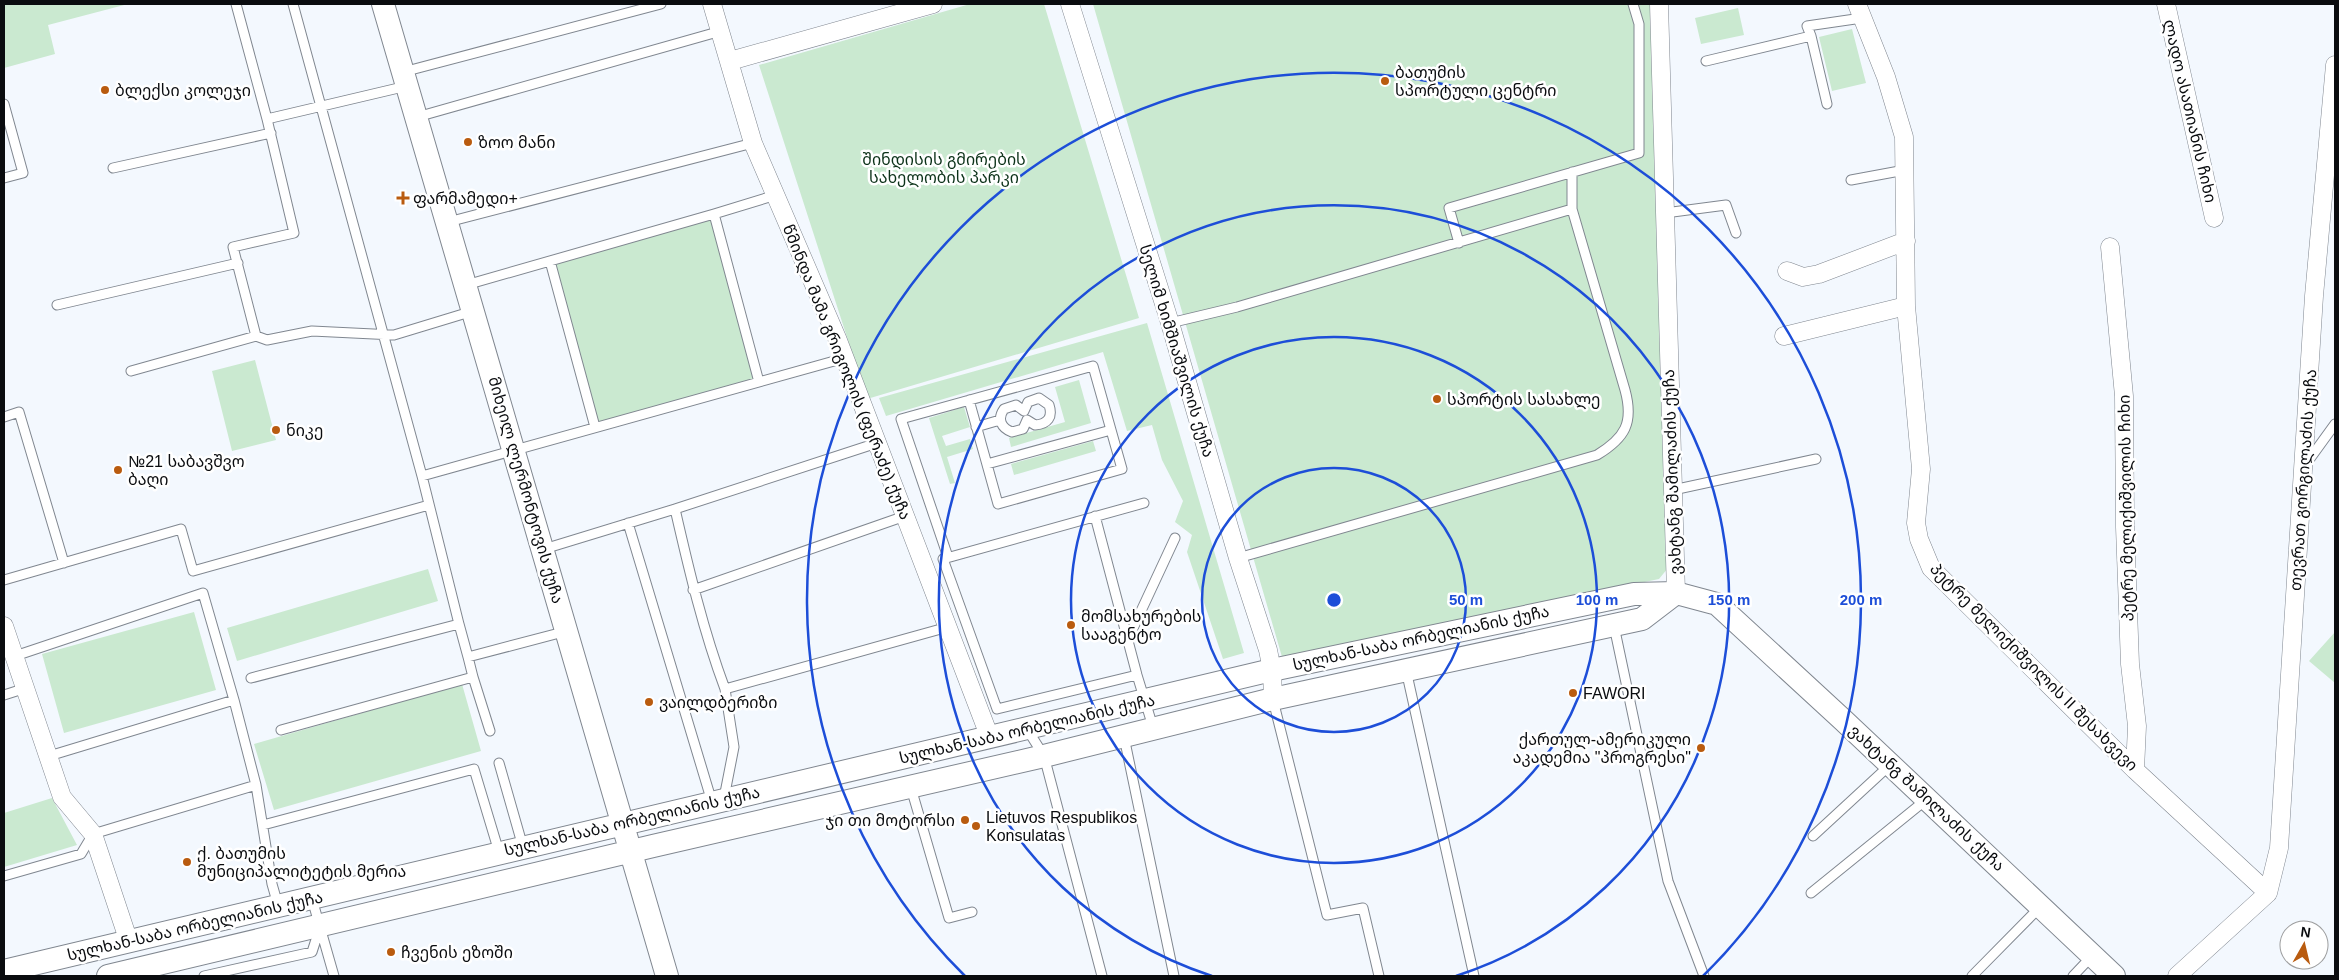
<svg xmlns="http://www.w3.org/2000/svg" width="2339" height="980" font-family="Arial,'Noto Sans Georgian',sans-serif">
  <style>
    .green { fill: #cae9d0 }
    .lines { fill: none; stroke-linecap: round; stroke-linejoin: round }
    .service-casing { stroke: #808790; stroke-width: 11 }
    .minor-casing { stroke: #808790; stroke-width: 19 }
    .tertiary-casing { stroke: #808790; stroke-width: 24 }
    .service { stroke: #fff; stroke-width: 9 }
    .minor { stroke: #fff; stroke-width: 18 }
    .tertiary { stroke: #fff; stroke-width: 22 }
    .ring { fill: none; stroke: #1d4ed8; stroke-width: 2.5 }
    .poi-dot { fill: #b95b0f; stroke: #fff; stroke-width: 2 }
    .labels { text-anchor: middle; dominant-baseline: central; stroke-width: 5; stroke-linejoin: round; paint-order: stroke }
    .poi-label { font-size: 16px; fill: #0a0c0f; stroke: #fff; text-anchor: start }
    .street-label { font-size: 16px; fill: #0a0c0f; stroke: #fff }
    .park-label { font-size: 16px; fill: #0c3219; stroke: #fff }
    .centre { fill: #1d4ed8; stroke: #fff; stroke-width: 2.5 }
    .ring-label { font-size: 15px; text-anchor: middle; font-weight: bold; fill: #1d4ed8; stroke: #fff; stroke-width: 5; stroke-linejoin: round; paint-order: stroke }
  </style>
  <rect width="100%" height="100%" fill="#f3f8fe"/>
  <path class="green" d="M4,4H128L48,25L55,54L4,68Z
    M970,4H1044L1139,318L867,399L759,65Z
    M1093,4H1652L1668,568L1659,579L1282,657Z
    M1738,8L1744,35L1701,44L1695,18Z
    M1852,29L1866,83L1832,91L1819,37Z
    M714,214L759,382L595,427L550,261Z
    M1147,323L1244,653L1223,659L1187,552L1192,535L1175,522L1183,501L1162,460L1152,425L1127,431L1103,352L886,416L879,398Z
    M255,360L276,440L232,451L212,371Z
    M1079,380L1091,423L1011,447L1009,438L1065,422L1055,387Z
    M964,407L970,427L942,436L946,446L970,439L973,449L947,457L955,483L950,484L929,418Z
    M1093,441L1096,451L1014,475L1011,464Z
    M428,569L438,601L237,661L227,628Z
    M194,612L216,690L64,733L42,654Z
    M2335,632V683L2309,661Z
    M462,684L481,751L274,810L254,744Z
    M52,798L77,845L4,867V813Z"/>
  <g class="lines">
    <defs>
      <path id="service" d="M236,4L267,119
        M293,4L422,476L459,624
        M1811,36L1807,26L1862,18
        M1706,61L1811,36L1827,104
        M403,72L661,4
        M407,86L267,119L294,233L233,247L256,336L267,340L312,331L394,335L473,311
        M4,104L23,173L4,178
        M417,117L721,31
        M113,168L271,133
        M1572,172V209
        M1851,180L1905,170
        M1665,213L1726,205L1736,233
        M714,214L759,382
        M448,222L753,143
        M1459,243L1449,208L1639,153V24L1633,4
        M550,261L595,427
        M466,285L714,214L776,195
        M57,305L238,263
        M1170,323L1237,307L1572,209L1625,390C1634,423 1625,438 1597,455L1238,558
        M131,371L256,336
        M1039,398L1049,405C1053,417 1048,424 1035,425L1027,420L1023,429L1012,432C1001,428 997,419 1004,409L1016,405L1024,411L1028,402Z
        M4,417L19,412L64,563
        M976,427L1000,420
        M987,464L1111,430
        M2306,464L2335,424
        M422,476L845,358
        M1673,490L1816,459
        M675,509L877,443
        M1095,516L1137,675L1153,727
        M628,523L712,802
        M544,549L675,509C689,570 703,630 725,689L948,627
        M948,557L901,419L1093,366L1122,469L998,504L969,400
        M4,580L181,529L193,571L429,505
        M693,590L905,516
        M1614,626L1668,881L1704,976
        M1128,639L1175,538
        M1406,670L1474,976
        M1137,675L997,709L943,559L1144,503
        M473,677L490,731
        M251,678L459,624L468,657L567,631
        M4,695L26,688
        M1273,700L1327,915L1363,908L1379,976
        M1027,729L1044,756L1102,976
        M281,730L473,677L468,657
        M1124,737L1174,976
        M49,756L234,700
        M499,763L523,847
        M256,785L272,884L278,905
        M911,788L949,918L972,912
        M724,798L734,747L725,689
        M263,825L474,769L499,852
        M1813,836L1890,765
        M4,876L81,854L93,834L256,785L234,700L203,593L15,656
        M1811,893L1927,799
        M312,899L334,976
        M204,976L312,952L320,927
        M1972,976L2041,906
        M2073,976L2092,956"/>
      <path id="minor" d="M712,4L753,143L837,338L990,738
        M1070,4L1170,323L1238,558L1268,650L1272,670L1273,699
        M1659,4L1676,593
        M1857,4L1886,77L1904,137L1906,306L1921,469L1916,523L1919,539L1931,568L2135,770L2268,893L2177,976
        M2166,4L2214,218
        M730,61L933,4
        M2110,247L2124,396L2125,527L2130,664L2137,726L2135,770
        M1787,271L1803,277L1819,274L1906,241
        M1784,336L1906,306
        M4,626L62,797L93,834L129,942
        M2268,893L2279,848L2314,296L2335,65"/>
      <path id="tertiary" d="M383,4L667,976
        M4,971L1272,670L1634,594L1676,593L1717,604L1843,720L2114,976
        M108,976L653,846L1044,756L1273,699L1642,619L1676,593"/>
    </defs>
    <use href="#service" class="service-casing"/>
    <use href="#minor" class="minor-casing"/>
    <use href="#tertiary" class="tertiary-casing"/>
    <use href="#service" class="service"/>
    <use href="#minor" class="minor"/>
    <use href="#tertiary" class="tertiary"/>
  </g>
  <g class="ring">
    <circle cx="1334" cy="600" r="132"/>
    <circle cx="1334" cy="600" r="263"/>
    <path d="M1212 976A395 395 0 1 1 1456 976"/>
    <path d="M965 976A527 527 0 1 1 1703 976"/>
  </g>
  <g class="poi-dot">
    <circle cx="1385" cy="81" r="5"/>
    <circle cx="105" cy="90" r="5"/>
    <circle cx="468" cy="142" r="5"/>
    <path d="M400.5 190.5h5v5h5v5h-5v5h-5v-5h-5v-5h5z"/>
    <circle cx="1437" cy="399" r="5"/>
    <circle cx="276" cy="430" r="5"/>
    <circle cx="118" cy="470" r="5"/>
    <circle cx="1071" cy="625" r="5"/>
    <circle cx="1573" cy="693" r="5"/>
    <circle cx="649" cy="702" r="5"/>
    <circle cx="1701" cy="748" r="5"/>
    <circle cx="965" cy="820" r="5"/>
    <circle cx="976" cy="826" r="5"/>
    <circle cx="187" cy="862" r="5"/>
    <circle cx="391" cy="952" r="5"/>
  </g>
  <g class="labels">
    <g class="poi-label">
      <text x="1395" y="72">ბათუმის<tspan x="1395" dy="18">სპორტული ცენტრი</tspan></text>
      <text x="115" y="90">ბლექსი კოლეჯი</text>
      <text x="478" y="142">ზოო მანი</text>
      <text x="413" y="198">ფარმამედი+</text>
      <text x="1447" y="399">სპორტის სასახლე</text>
      <text x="286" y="430">ნიკე</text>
      <text x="128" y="461">№21 საბავშვო<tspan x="128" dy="18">ბაღი</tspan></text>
      <text x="1081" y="616">მომსახურების<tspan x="1081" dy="18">სააგენტო</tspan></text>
      <text x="1583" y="693">FAWORI</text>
      <text x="659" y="702">ვაილდბერიზი</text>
      <text x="1691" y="739" text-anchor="end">ქართულ-ამერიკული<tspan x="1691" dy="18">აკადემია "პროგრესი"</tspan></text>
      <text x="986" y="817">Lietuvos Respublikos<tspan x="986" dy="18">Konsulatas</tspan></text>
      <text x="955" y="820" text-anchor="end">ჯი თი მოტორსი</text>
      <text x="197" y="853">ქ. ბათუმის<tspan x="197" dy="18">მუნიციპალიტეტის მერია</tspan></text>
      <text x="401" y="952">ჩვენის ეზოში</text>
    </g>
    <g class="street-label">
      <text transform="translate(2190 111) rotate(77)">ლადო ასათიანის ჩიხი</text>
      <text transform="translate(1177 351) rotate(73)">სელიმ ხიმშიაშვილის ქუჩა</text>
      <text transform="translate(847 372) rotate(68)">წმინდა მამა გრიგოლის (ფერაძე) ქუჩა</text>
      <text transform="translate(1672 472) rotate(-92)">ვახტანგ შამილაძის ქუჩა</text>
      <text transform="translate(2303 480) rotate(-86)">თევრათ გორგილაძის ქუჩა</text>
      <text transform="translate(526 490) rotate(74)">მიხეილ ლერმონტოვის ქუჩა</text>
      <text transform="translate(2126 508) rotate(-91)">პეტრე მელიქიშვილის ჩიხი</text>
      <text transform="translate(1421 638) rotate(-12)">სულხან-საბა ორბელიანის ქუჩა</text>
      <text transform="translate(2034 667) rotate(45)">პეტრე მელიქიშვილის II შესახვევი</text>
      <text transform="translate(1027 729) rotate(-13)">სულხან-საბა ორბელიანის ქუჩა</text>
      <text transform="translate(1927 798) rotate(43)">ვახტანგ შამილაძის ქუჩა</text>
      <text transform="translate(632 821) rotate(-13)">სულხან-საბა ორბელიანის ქუჩა</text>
      <text transform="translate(195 926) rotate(-13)">სულხან-საბა ორბელიანის ქუჩა</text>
    </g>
    <g class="park-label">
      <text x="944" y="159">შინდისის გმირების<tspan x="944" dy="18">სახელობის პარკი</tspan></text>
    </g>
  </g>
  <circle cx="1334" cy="600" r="8" class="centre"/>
  <g class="ring-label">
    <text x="1466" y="605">50 m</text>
    <text x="1597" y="605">100 m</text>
    <text x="1729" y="605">150 m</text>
    <text x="1861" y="605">200 m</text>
  </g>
  <rect width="2339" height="980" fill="none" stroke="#0a0c0f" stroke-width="10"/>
  <g transform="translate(2304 945) rotate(8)"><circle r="24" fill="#ffffff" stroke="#9d9e9f"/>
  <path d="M0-4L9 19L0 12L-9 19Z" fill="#b95b0f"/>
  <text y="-8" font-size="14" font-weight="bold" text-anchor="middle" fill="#0a0c0f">N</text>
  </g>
</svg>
